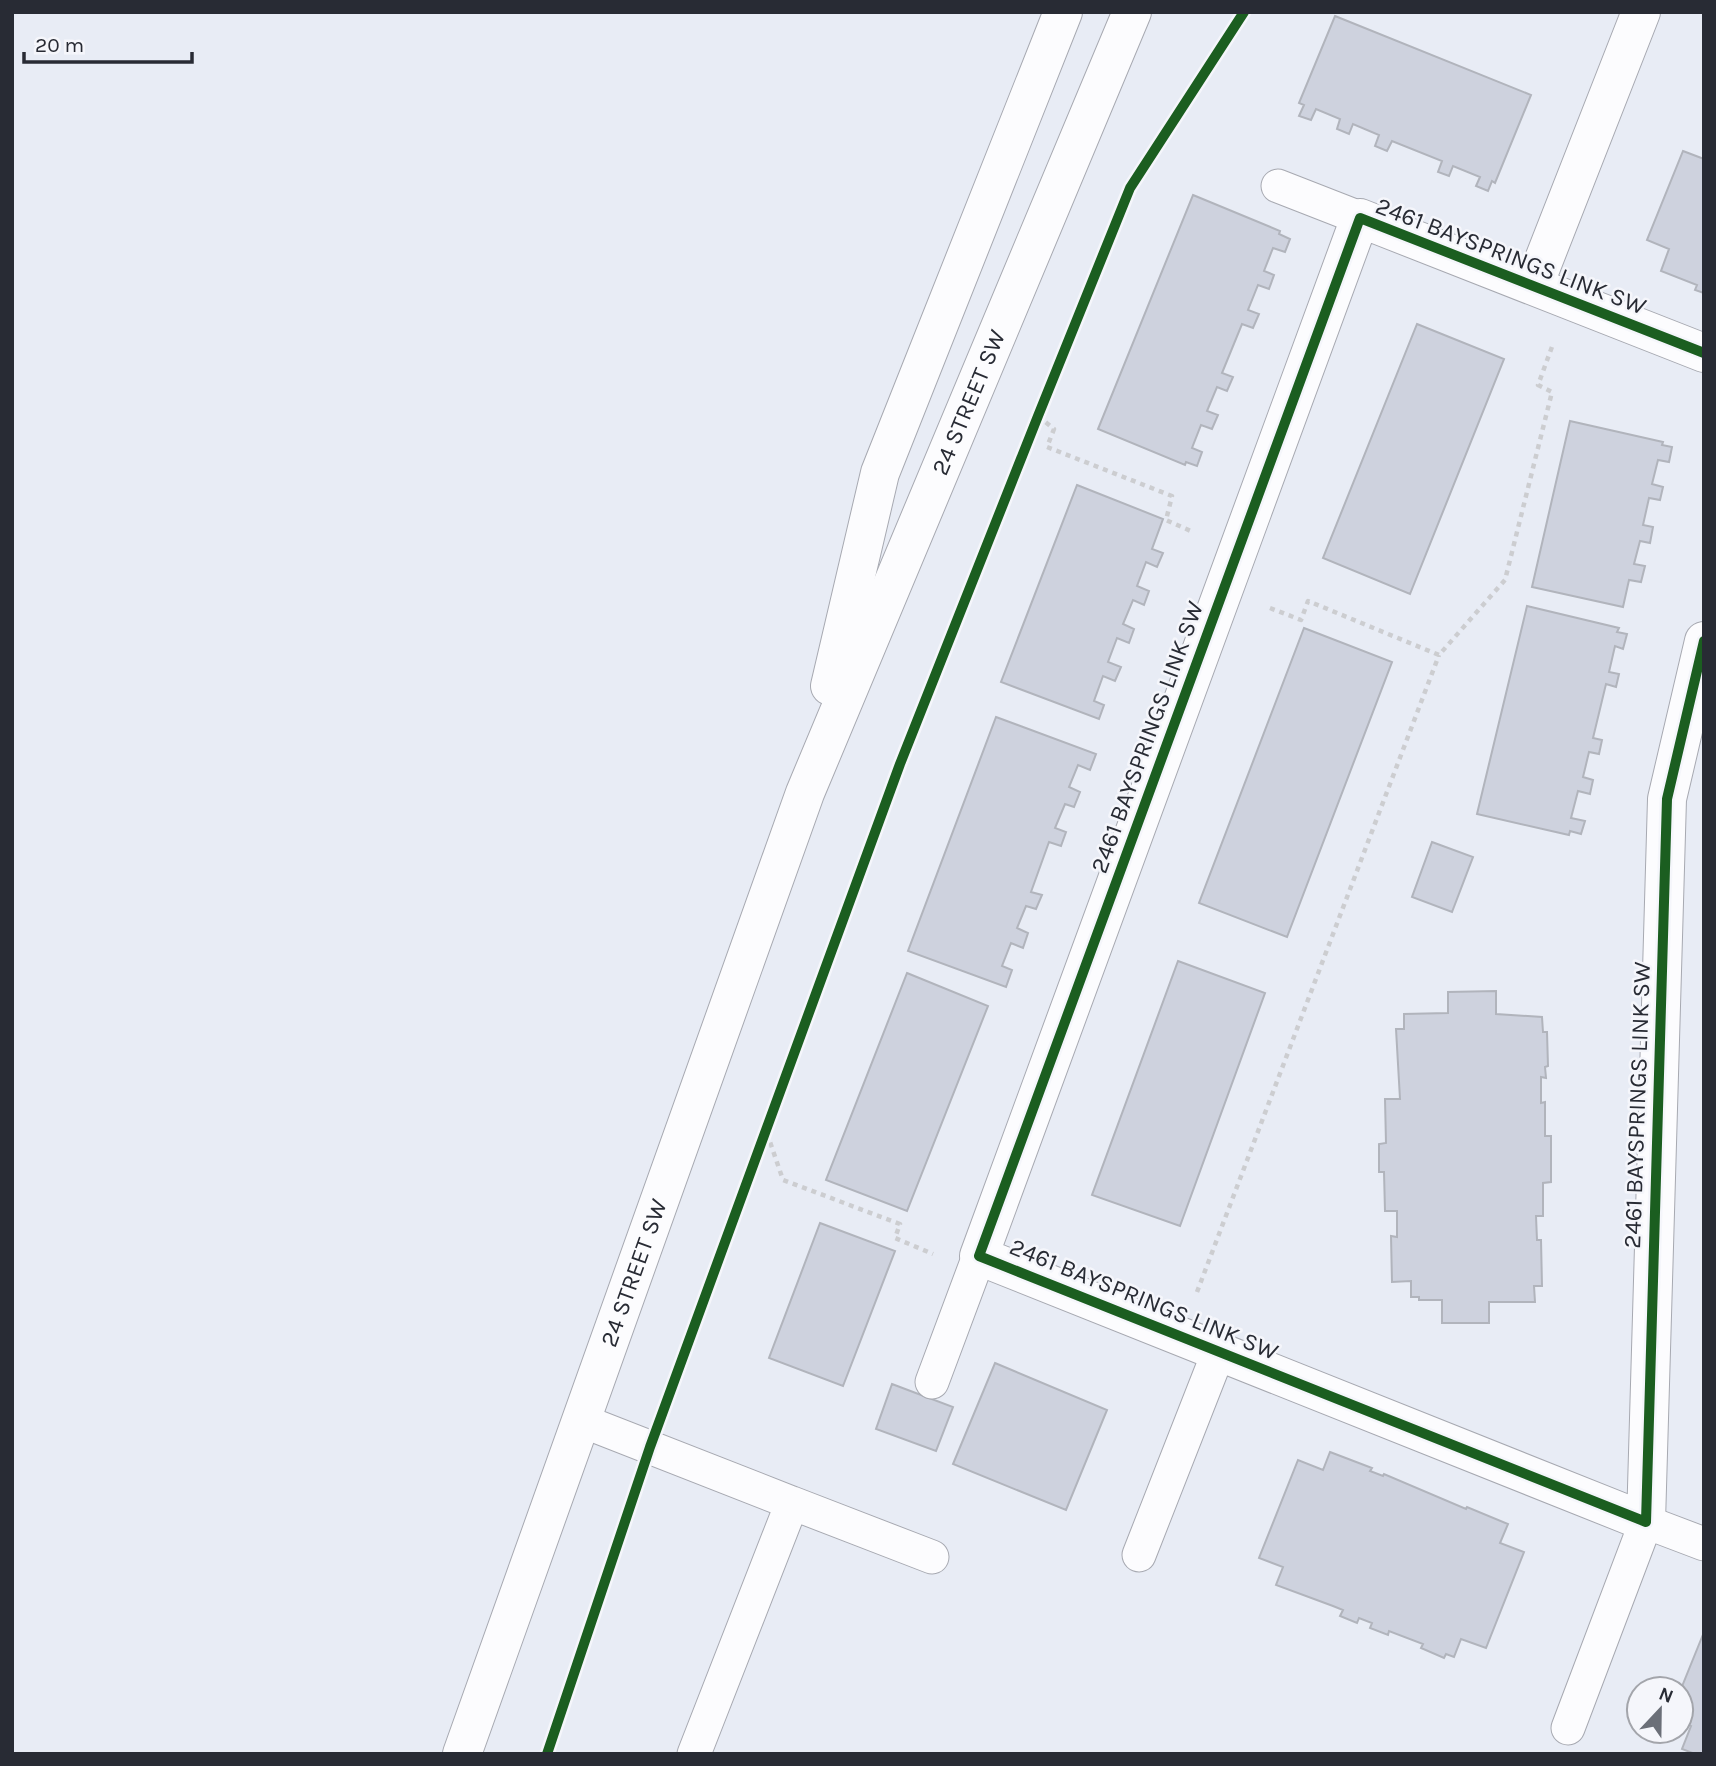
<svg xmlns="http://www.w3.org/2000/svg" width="1716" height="1766" font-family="Karla,sans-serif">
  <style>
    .building { fill: #ced2de; stroke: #b1b4bc; stroke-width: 2 }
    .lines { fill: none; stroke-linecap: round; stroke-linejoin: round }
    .service-casing { stroke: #a7a9b1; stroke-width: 35 }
    .minor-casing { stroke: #a7a9b1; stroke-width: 40 }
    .tertiary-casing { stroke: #a7a9b1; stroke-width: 40 }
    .path { stroke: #cccdd0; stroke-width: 4.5; stroke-dasharray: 5 5; stroke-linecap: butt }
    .service { stroke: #fcfcfe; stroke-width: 33 }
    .minor { stroke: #fcfcfe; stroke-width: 38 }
    .tertiary { stroke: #fcfcfe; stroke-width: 38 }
    .cycleway-casing { stroke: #f5f6fb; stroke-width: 15 }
    .cycleway { stroke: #1b5e20; stroke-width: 10 }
    .labels { text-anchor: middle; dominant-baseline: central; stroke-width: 5; stroke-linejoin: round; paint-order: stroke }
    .street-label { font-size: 24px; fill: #282b34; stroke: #f5f6fb }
  </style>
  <rect width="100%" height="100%" fill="#e8ecf5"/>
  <path class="building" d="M1335,16L1531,95L1495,183L1492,181L1488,191L1476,186L1480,177L1453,166L1449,176L1438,172L1442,161L1392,141L1387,151L1375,146L1379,135L1353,124L1349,134L1337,129L1340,119L1316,109L1311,120L1299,116L1304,105L1299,103Z
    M1683,151L1704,159V293L1695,290L1697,285L1661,271L1669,249L1647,240Z
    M1193,195L1280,231L1279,234L1290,239L1285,252L1273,248L1264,271L1274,275L1269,289L1258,285L1248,310L1259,314L1253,328L1242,324L1222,373L1233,377L1227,391L1217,387L1207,411L1218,415L1212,429L1201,425L1192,448L1202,452L1197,466L1186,462L1185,465L1098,429Z
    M1417,324L1504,359L1410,594L1323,558Z
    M1570,421L1663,442L1662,445L1672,447L1669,462L1658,460L1652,484L1663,487L1660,500L1649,498L1643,525L1653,527L1650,543L1640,541L1634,564L1645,566L1641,582L1629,580L1623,607L1532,587Z
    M1077,485L1163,519L1152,549L1163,553L1157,567L1146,562L1137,586L1149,591L1144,605L1133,600L1123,624L1134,629L1129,643L1117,638L1108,662L1121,667L1115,681L1103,676L1094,701L1104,705L1099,719L1001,682Z
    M1527,606L1619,628L1617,632L1627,634L1623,649L1615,646L1609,672L1619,674L1616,687L1606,684L1593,738L1602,740L1599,754L1589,752L1583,777L1593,780L1590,794L1578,791L1571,818L1585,821L1581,834L1570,831L1569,835L1477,814Z
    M1304,628L1392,662L1287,937L1199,903Z
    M996,717L1096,754L1090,770L1078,765L1069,787L1080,792L1074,807L1065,804L1055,828L1066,832L1061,846L1049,842L1031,892L1042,895L1036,909L1026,906L1017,928L1028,933L1023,948L1011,943L1002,966L1012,970L1006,987L908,951Z
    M1432,842L1473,857L1452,912L1412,897Z
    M1178,961L1265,993L1180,1226L1092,1195Z
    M907,973L988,1006L907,1211L826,1180Z
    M1496,991V1014L1542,1017L1543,1032H1547L1548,1066L1545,1067L1546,1078L1541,1077V1103L1545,1102V1136H1551V1182L1543,1183V1216H1536L1537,1240H1541L1542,1286H1534L1535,1302H1489V1323H1442V1300H1419V1297H1411V1281L1392,1282L1391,1236L1397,1237V1211H1385L1384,1172H1379V1144L1386,1143L1385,1099H1400L1396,1029H1404V1014L1448,1013V992Z
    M820,1223L895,1251L843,1386L769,1358Z
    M995,1363L1107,1410L1066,1510L953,1464Z
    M892,1384L953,1407L936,1451L876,1429Z
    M1330,1452L1372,1468L1370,1471L1383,1476L1384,1474L1466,1509L1467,1507L1508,1524L1500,1543L1524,1552L1486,1648L1461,1639L1454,1657L1446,1654L1444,1658L1421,1648L1423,1644L1389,1631L1388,1635L1370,1628L1372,1623L1359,1618L1357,1623L1340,1616L1343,1610L1333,1606L1276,1585L1283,1567L1259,1558L1298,1460L1323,1470Z
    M1704,1632V1754H1695L1682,1749L1691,1726L1681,1722V1689Z"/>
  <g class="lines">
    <defs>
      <path id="service" d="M1278,186L1360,218
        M932,1382L979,1256
        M580,1420L792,1503L694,1754
        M792,1503L932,1557
        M1139,1555L1219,1351
        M1568,1728L1646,1522L1704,1544"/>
      <path id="minor" d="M1534,285L1641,12
        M1704,353L1360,218L979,1256L1646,1522L1667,799L1704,641"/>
      <g id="tertiary">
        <path d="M830,686L880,473L1063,12"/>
        <path id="s1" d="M462,1754L805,793L1132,12"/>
      </g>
    </defs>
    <use href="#service" class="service-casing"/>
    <use href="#minor" class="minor-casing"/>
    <use href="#tertiary" class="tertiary-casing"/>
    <path class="path" d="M1038,416L1054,429L1047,447L1172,496L1166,520L1193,532
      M1270,608L1301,620L1308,601L1439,655L1505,580L1552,392L1538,385L1553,344
      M767,1133L783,1180L900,1224L895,1238L933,1254
      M1197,1292L1439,655"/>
    <use href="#service" class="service"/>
    <use href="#minor" class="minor"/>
    <use href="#tertiary" class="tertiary"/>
    <defs>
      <path id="cycleway" d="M1704,353L1360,218L979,1256L1646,1522L1667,799L1704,641
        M547,1754L650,1447L900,764L1038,416L1130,188L1244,12"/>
    </defs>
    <use href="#cycleway" class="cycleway-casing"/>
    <use href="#cycleway" class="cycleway"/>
  </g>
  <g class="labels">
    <g class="street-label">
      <text transform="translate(1511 256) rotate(21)">2461 BAYSPRINGS LINK SW</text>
      <text stroke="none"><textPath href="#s1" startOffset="1444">24 STREET SW</textPath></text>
      <text transform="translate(1147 737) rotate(-70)">2461 BAYSPRINGS LINK SW</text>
      <text transform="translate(1637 1105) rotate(-88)">2461 BAYSPRINGS LINK SW</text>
      <text stroke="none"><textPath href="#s1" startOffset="511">24 STREET SW</textPath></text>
      <text transform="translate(1144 1299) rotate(22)">2461 BAYSPRINGS LINK SW</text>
    </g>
  </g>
  <rect width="1716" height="1766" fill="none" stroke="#282b34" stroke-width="28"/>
  <g transform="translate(1660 1710) rotate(22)"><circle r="33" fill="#f5f6fb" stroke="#a3a5ab" stroke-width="2"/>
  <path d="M0-5L12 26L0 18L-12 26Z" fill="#6b6f78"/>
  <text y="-10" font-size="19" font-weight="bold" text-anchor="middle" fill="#282b34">N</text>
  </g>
  <path d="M24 52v10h168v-10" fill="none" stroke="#282b34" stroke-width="3.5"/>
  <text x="35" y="52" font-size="21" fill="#282b34" stroke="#f5f6fb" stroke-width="5" paint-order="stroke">20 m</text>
</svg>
